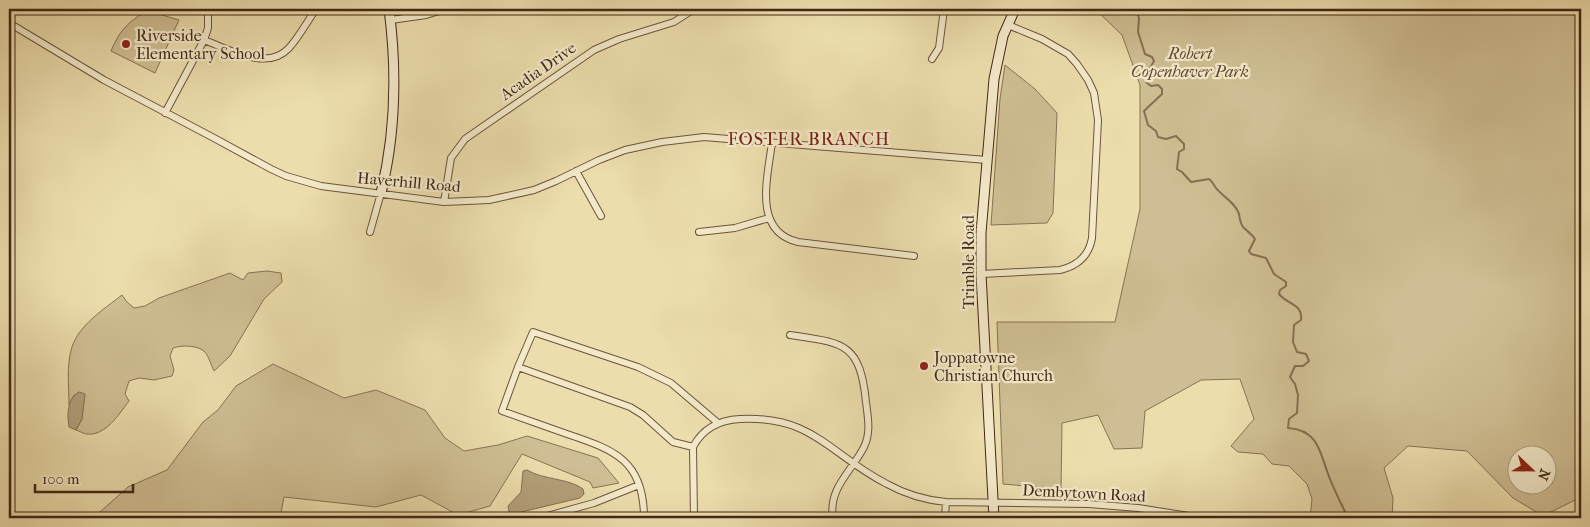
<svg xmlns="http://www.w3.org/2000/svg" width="1590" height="527" font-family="'IM FELL French Canon',serif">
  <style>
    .green { fill: #cfbe93; stroke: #887255; fill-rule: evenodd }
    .water { fill: #b29f79; stroke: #856f52 }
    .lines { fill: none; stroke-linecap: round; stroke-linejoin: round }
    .stream { stroke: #856f52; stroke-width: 2 }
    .street-casing { stroke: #6c543c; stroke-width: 8 }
    .secondary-casing { stroke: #422717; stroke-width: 11 }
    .street { stroke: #f3e9c9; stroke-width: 6 }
    .secondary { stroke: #f3e9c9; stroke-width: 9 }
    .poi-dot { fill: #8f2418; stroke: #f3e9c9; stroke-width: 2 }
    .labels { text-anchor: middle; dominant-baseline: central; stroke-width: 4.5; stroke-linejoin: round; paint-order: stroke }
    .poi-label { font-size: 16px; fill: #422717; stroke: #f3e9c9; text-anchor: start }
    .park-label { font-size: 16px; font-style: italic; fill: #5e4530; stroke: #f3e9c9 }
    .street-label { font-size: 16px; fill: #422717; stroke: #f3e9c9 }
    .neighbourhood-label { font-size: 18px; letter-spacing: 1px; fill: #7a1f14; stroke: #f3e9c9 }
  </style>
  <rect width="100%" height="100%" fill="#ecddac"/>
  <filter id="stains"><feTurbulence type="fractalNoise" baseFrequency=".004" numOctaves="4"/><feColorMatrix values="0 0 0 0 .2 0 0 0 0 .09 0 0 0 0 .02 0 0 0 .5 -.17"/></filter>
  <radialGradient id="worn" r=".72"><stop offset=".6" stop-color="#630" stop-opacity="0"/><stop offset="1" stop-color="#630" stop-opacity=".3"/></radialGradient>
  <path class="green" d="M1095,9H1581V490L1575,500L1543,516L1513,498L1467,451L1408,446L1384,468L1393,498L1392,518H1310L1312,499L1307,484L1289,466L1272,464L1263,454L1238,452L1231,446L1254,419L1240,379L1201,380L1145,411L1142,448L1114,449L1098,415L1062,423L1061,489L1003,484L997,322H1115L1140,209V85L1122,35ZM1548,454V484H1518V454Z
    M143,13H155L179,20L155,73L111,51C119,32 126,24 143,13Z
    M1005,65L1035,89L1057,113L1053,213L1047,223L991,225L1000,99Z
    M267,271L281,273L282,282L264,299L230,356L214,371C212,367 208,355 205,352C198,345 182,345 173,348L170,356L174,370L172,376L154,380L139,378L129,381L125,394L129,401C119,414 106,436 87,434C84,434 79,431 76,430L82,419L84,394L74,395L69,405C69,387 66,365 72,347C79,325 104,309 122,295L127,302L134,308L145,306L159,298L230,273L243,280L248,273Z
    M273,364L344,398L376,390L425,410L445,438L464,451L498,445L527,436L598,458L619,483L593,488L590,482L522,454L490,506L458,515L421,495L376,507L284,497L280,518H86L100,512L128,487L167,470L203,422L218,410L236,386Z"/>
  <path class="water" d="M79,392L85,394L82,419L76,430L69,427C67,414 67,399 79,392Z
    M527,470C544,480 568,478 583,489L584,494L580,498L513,514L509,512L508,506L521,492L523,471Z"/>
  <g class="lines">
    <path class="stream" d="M1136,9L1139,18L1138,32L1145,54L1152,57L1154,61L1148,72L1146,82L1151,86L1158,85L1162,89V94L1144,111L1148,125L1156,131L1158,137L1166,139L1176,136L1184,144V149L1179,152L1177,169L1182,172L1191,182L1209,179C1213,182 1213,184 1216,188C1222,196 1236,203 1239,214C1240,219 1240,224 1244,228C1248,232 1252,234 1255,239L1249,251L1251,254L1266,258L1274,274L1286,282V286L1280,290L1279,294C1288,305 1303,304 1301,320L1294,325L1293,342L1297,352L1306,354L1309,361L1303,366H1295L1290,377L1295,384L1298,395L1297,413L1289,419L1288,428C1320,430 1320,455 1330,479C1335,492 1342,505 1348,518"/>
    <defs>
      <path id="street" d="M391,20L426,15L446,9
        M9,23L104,80L214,138L271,169L286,176L321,186L444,202L489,200L534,190L556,181L599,160L625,150L662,142L704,137L987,160
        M204,40C229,49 267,72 289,48C299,37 307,22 316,9
        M932,59L939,48L944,9
        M165,113L204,40L208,28V9
        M772,142C768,177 752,231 798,242L914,256
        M576,171L601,216
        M444,202L451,158L465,139L594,50L619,39L674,22L694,9
        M370,232L381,193
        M699,232L735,228L769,218
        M981,274L1060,270C1077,266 1089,256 1092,238L1098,120L1094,93L1088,80L1077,64L1068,54L1042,39L1008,25
        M790,335C843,343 860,342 866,402C868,418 871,433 864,447C852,471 828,488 833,518
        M518,367L630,407L643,415L673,442L693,447L694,518
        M693,447C703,428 719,420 740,419C813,415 830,455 887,484C905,494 925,500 946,502L1089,504L1138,508L1202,518
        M540,518L594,503L639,485
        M644,518C644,461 615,450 567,434C545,426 524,419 502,411L518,367L533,332L638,367L671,383L718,423
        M945,518L946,502"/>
      <path id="secondary" d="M381,193C396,132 397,71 389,9
        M994,518L981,274V233L994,79L1003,36L1015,9"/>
    </defs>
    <use href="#street" class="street-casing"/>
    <use href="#secondary" class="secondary-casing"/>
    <use href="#street" class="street"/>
    <use href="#secondary" class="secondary"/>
  </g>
  <g class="poi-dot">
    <circle cx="126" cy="44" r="5"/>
    <circle cx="924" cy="366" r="5"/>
  </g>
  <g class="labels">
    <g class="poi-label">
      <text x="136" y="35">Riverside<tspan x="136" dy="18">Elementary School</tspan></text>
      <text x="934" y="357">Joppatowne<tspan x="934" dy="18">Christian Church</tspan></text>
    </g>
    <g class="park-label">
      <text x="1190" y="53">Robert<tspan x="1190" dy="18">Copenhaver Park</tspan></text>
    </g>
    <g class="street-label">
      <text transform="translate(538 71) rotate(-35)">Acadia Drive</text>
      <text transform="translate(409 182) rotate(5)">Haverhill Road</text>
      <text transform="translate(968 262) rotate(-90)">Trimble Road</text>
      <text transform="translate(1084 493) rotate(3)">Dembytown Road</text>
    </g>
    <g class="neighbourhood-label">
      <text x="809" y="139">FOSTER BRANCH</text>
    </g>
  </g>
  <rect width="1590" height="527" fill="none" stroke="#ecddac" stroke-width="30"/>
  <rect x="10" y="10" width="1570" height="507" fill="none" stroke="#422717" stroke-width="2.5"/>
  <rect x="15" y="15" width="1560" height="497" fill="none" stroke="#422717"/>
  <g transform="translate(1532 470) rotate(112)"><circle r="24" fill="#f3e9c9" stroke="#ac9b82"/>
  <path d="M0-4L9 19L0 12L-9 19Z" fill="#8f2418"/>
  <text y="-8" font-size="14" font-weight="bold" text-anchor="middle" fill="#422717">N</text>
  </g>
  <path d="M35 484v8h98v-8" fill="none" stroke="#422717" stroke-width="2.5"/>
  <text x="42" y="484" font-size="15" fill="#422717" stroke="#f3e9c9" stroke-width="4" paint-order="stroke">100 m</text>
  <rect width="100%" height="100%" filter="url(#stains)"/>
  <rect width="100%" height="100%" fill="url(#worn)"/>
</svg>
